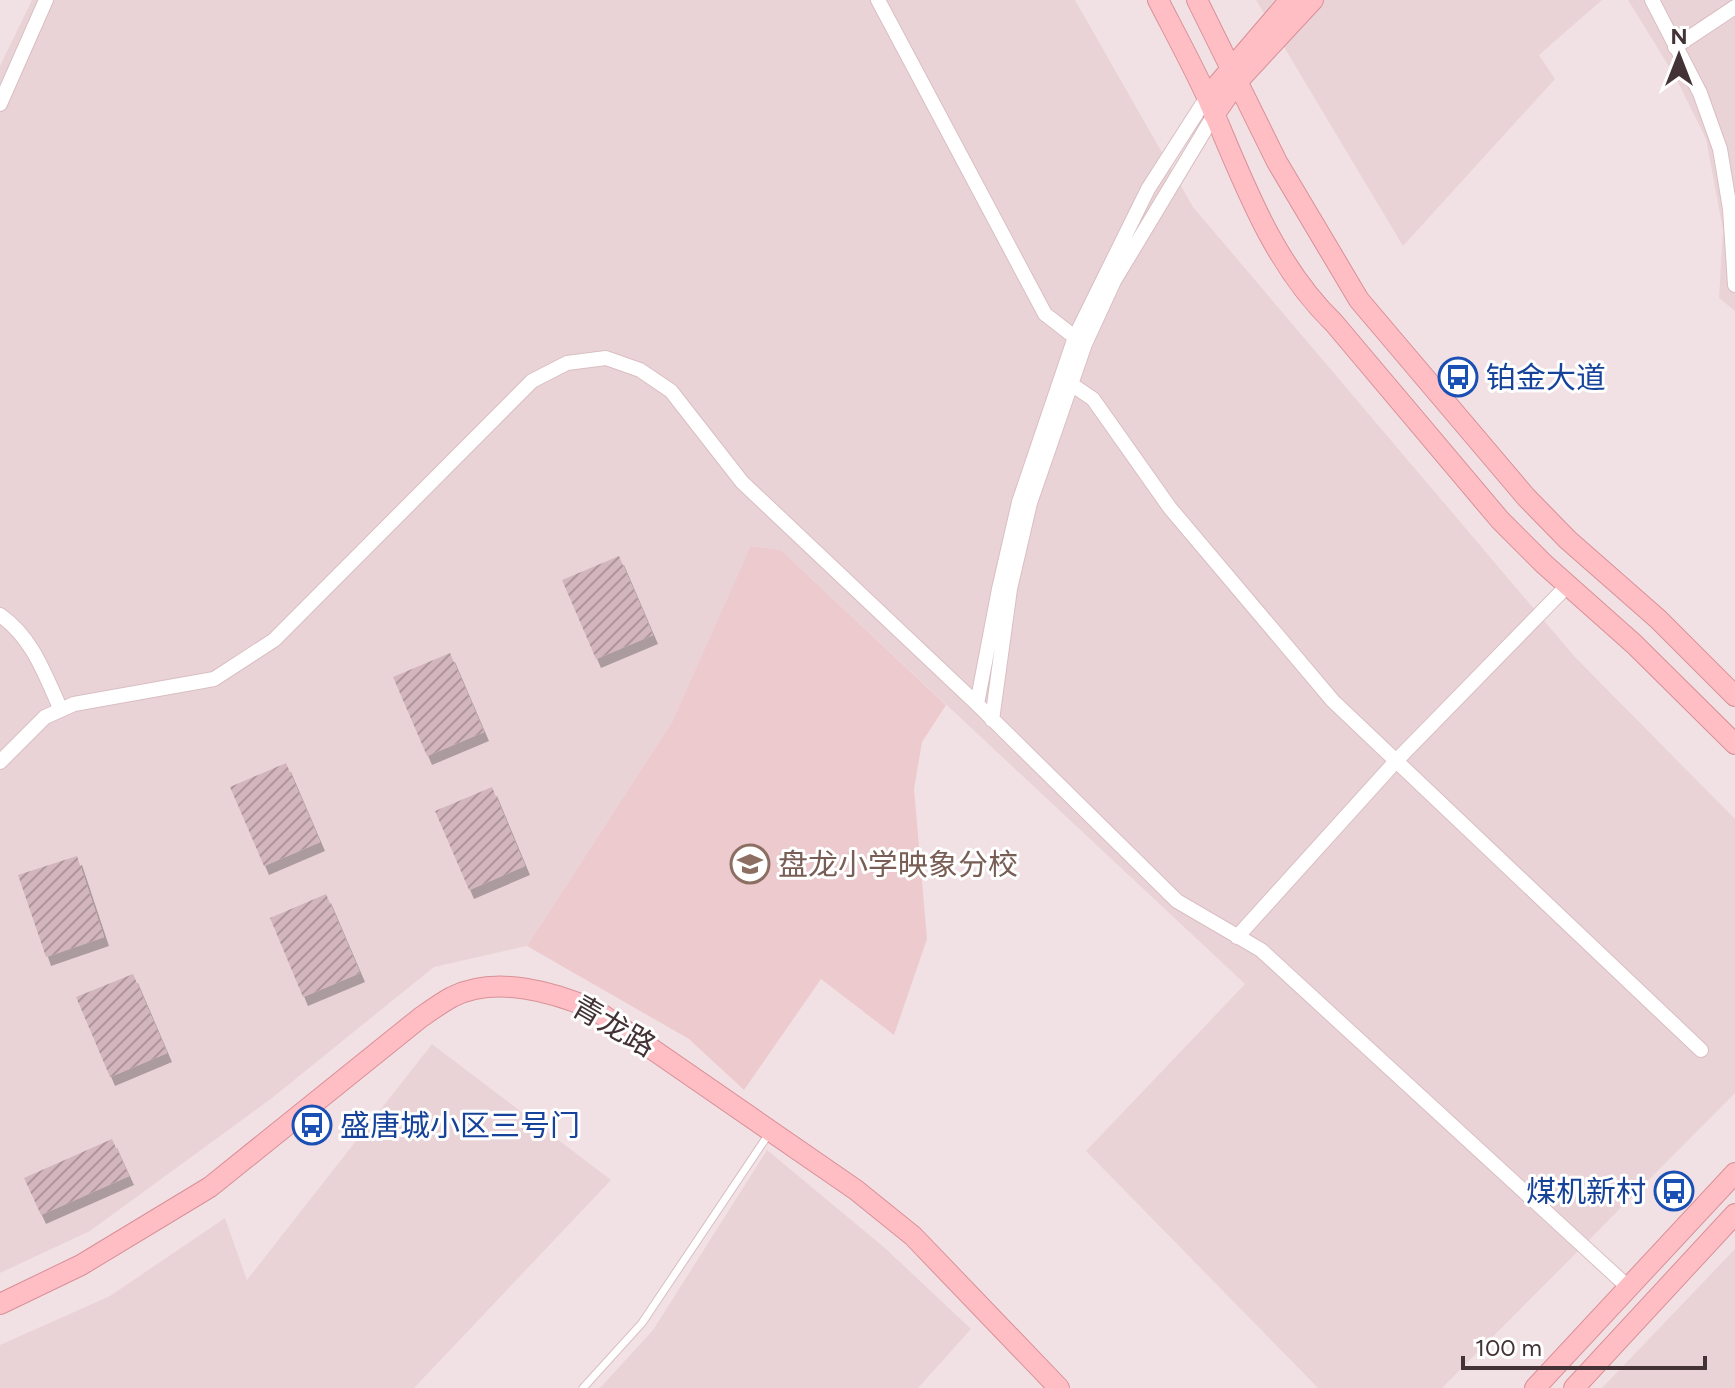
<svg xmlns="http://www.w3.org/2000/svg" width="1735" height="1388" font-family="Figtree,'Noto Sans SC',sans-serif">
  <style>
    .residential { fill: #ead3d7 }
    .education { fill: #eccace }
    .building { fill: url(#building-hatch); filter: url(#shadow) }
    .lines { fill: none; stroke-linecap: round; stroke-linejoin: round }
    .lane-casing { stroke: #d9bec2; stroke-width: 9 }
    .street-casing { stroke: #d9bec2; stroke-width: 16 }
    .secondary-casing { stroke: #d89097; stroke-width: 22 }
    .lane { stroke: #fff; stroke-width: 7 }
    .street { stroke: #fff; stroke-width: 14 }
    .secondary { stroke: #ffbec4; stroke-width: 20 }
    .labels { text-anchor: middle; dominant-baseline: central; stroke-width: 6; stroke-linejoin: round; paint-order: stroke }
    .transit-label { font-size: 30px; fill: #164399; stroke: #fff; text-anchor: start }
    .education-label { font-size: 30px; fill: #785e54; stroke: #fff; text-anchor: start }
    .street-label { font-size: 30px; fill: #433236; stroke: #fff }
  </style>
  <defs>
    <pattern id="building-hatch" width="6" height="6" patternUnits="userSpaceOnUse" patternTransform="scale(2)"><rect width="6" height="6" fill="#d3b6bd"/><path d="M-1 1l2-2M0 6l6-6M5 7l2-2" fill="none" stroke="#ad959a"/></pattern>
    <filter id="shadow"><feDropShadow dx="5" dy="9" stdDeviation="0" flood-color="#0004"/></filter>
  </defs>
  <rect width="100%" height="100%" fill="#f2e1e4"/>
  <path class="residential" d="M32,0H1075L1193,207L1574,656L1735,819V1093L1442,1388H1318L1086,1151L1245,984L781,550L752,546L672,722L527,946L434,967L272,1098L90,1231L0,1273V66Z
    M1256,0H1602L1539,55L1555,79L1403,246Z
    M1628,0H1735V311L1719,298L1723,230L1706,139L1675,76Z
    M432,1044L611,1180L414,1388H0V1345L110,1296L225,1218L247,1280Z
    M767,1150L885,1248L971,1329L918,1388H600L653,1330Z
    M1735,1249V1388H1602Z"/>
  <path class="education" d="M751,546L781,550L946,705L922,742L914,789L927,939L894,1035L821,979L744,1090L689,1039L527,946L672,722Z"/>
  <path class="building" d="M619,556L653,635L596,659L562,580Z
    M450,653L484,732L427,756L393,677Z
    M286,763L320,842L264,866L230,787Z
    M492,787L525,866L469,890L435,811Z
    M77,856L104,937L46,957L18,875Z
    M326,894L360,973L303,997L270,918Z
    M133,974L167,1053L110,1077L76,997Z
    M112,1139L129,1176L41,1215L24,1178Z"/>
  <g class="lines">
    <defs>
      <path id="lane" d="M583,1388L642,1323L770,1132"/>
      <path id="street" d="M878,0L1045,314L1081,342
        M1652,0L1700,93L1720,149L1730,209L1735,285
        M1675,47L1735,7
        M0,104L46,0
        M1071,384L1093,399L1170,508L1333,701L1701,1050
        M0,615C33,638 45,675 61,710
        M977,704L999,589L1019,502L1075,337L1148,189L1207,97
        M992,720L1010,589L1030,503L1085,344L1114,281L1214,115
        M0,762L45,717L74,704L214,679L274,640L532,381L567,363L606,358L640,370L671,391L742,482L977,704L1177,901L1261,950L1628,1287
        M1237,937L1396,761L1568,585"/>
      <path id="secondary" d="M1158,0C1175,33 1193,66 1208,99C1242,178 1271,262 1334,323L1500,520L1544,564L1634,644L1735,744
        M1197,0L1277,162L1359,300L1526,497L1568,540L1658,619L1735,696
        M1207,97L1290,0
        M1214,115L1237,82L1313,0
        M0,1304L81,1265L210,1187L420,1018C430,1011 441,1003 452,997C496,975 555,992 597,1011L856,1190L913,1236L1059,1388
        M1535,1388L1735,1173
        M1574,1388L1735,1214"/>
    </defs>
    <use href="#lane" class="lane-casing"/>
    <use href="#street" class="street-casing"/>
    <use href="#secondary" class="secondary-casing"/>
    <use href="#lane" class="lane"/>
    <use href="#street" class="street"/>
    <use href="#secondary" class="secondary"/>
  </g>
  <defs>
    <symbol id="bus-ring" viewBox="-11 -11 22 22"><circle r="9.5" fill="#fff" stroke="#1a4fb4" stroke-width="1.5"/><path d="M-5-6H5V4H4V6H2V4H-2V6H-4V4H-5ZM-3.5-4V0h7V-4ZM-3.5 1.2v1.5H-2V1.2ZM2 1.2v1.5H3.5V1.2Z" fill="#1a4fb4"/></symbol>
    <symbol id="school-ring" viewBox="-11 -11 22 22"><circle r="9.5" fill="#fff" stroke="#8d6e63" stroke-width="1.5"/><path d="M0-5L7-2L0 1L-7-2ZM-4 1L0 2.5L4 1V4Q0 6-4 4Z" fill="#8d6e63"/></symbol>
  </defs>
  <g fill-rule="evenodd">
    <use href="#bus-ring" x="1436" y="355" width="44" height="44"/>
    <use href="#school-ring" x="728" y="842" width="44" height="44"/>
    <use href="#bus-ring" x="290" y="1103" width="44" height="44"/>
    <use href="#bus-ring" x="1652" y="1169" width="44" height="44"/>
  </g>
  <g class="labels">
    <g class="transit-label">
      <text x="1486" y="377">铂金大道</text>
      <text x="340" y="1125">盛唐城小区三号门</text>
      <text x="1646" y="1191" text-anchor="end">煤机新村</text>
    </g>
    <g class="education-label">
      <text x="778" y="864">盘龙小学映象分校</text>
    </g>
    <g class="street-label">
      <text transform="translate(614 1026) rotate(30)">青龙路</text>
    </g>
  </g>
  <g transform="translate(1679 56)" stroke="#ffffff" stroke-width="6" paint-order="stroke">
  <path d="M0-6L14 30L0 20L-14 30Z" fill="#433236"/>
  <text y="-12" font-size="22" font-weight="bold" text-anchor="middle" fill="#433236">N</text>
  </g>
  <path d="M1463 1356v12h242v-12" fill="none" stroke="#433236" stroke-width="4"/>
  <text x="1475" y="1356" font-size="24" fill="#433236" stroke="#ffffff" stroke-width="6" paint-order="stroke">100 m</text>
</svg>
